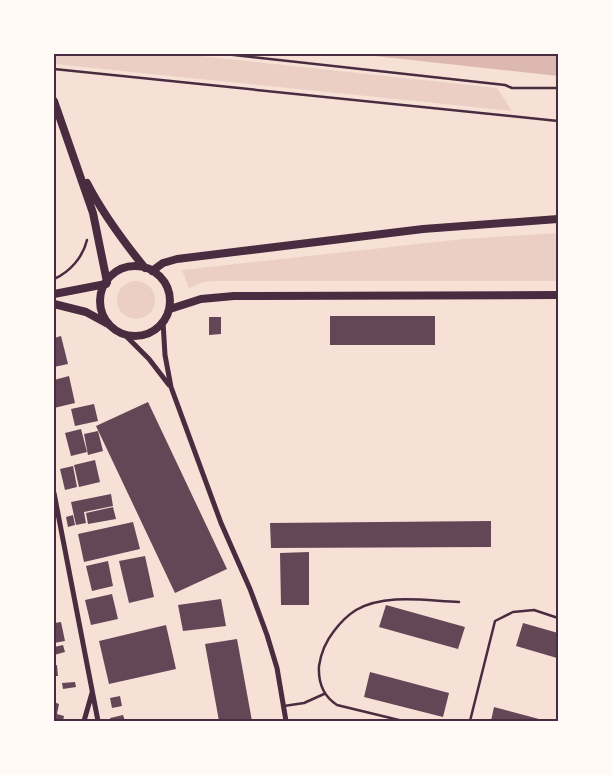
<svg xmlns="http://www.w3.org/2000/svg" width="612" height="775" font-family="'DM Sans',sans-serif">
  <style>
    .green { fill: #ebcfc5 }
    .water { fill: #dcb8b0 }
    .building { fill: #644757 }
    .lines { fill: none; stroke-linecap: round; stroke-linejoin: round }
    .path { stroke: #4a2c40; stroke-width: 2.5 }
    .service { stroke: #4a2c40; stroke-width: 2.5 }
    .minor { stroke: #4a2c40; stroke-width: 5 }
    .secondary { stroke: #4a2c40; stroke-width: 8 }
    .neatline { fill: none; stroke: #4a2c40; stroke-width: 2 }
  </style>
  <rect width="100%" height="100%" fill="#f7e1d7"/>
  <path class="green" d="M54,54H182L497,88L512,111L54,64Z
    M558,233V281H214L203,282L189,288L182,270L463,239Z
    M117 300a19 19 0 1 1 38 0a19 19 0 1 1-38 0Z"/>
  <path class="water" d="M356,54H558V76Z"/>
  <path class="building" d="M330,316H435V345H330Z
    M209,317H221V334L209,335Z
    M61,336L68,364L54,367V338Z
    M69,376L75,403L54,408V380Z
    M148,402L227,569L175,593L96,426Z
    M94,404L98,421L75,426L71,409Z
    M81,429L87,452L71,456L65,433Z
    M98,431L103,451L88,455L84,434Z
    M95,460L100,482L79,487L74,465Z
    M73,466L77,487L65,490L60,469Z
    M111,494L113,506L84,512L86,523L76,525L71,502Z
    M113,507L116,519L88,524L86,513Z
    M73,515L75,525L68,527L66,517Z
    M491,521V547L271,548L270,523Z
    M133,522L140,549L84,562L78,534Z
    M309,552V605H281L280,553Z
    M145,556L154,597L129,603L119,561Z
    M108,561L113,586L92,591L86,566Z
    M112,594L118,619L91,625L85,600Z
    M221,599L226,626L183,631L178,605Z
    M386,605L465,627L458,649L379,627Z
    M61,622L65,641L54,643V623Z
    M523,623L558,633L557,658L516,646Z
    M166,625L176,669L109,684L99,641Z
    M237,639L252,721H219L205,644Z
    M63,645L65,652L54,655V647Z
    M57,665L58,676H54V666Z
    M370,672L449,693L443,717L364,697Z
    M75,682L76,687L63,689L62,683Z
    M120,696L122,706L112,708L110,698Z
    M54,702L59,704L57,714L64,716L63,721H54Z
    M494,707L539,719V721H491Z
    M123,715L125,721H111L110,718Z"/>
  <g class="lines">
    <path class="path" d="M225,54L505,85L512,88H558
      M54,69L558,121
      M54,279C70,272 83,257 87,240"/>
    <path class="service" d="M284,706L304,703L324,694
      M403,721L337,705C323,696 318,683 319,666C321,653 326,641 334,631C340,623 348,615 356,610C386,593 427,601 459,602
      M470,721L495,621L513,612L534,610L558,618"/>
    <path class="minor" d="M163,322L165,355L171,387L221,523L250,589L267,635L277,668L286,721
      M124,334L149,359L169,385
      M54,493L98,721
      M84,721L92,693"/>
    <path class="secondary" d="M54,101L93,213L107,282
      M87,183C103,214 123,241 145,268
      M100 301a35 35 0 1 1 70 0a35 35 0 1 1-70 0Z
      M152,271L163,263L177,259L423,229L558,219
      M54,294L106,284
      M54,304L86,312L108,324
      M170,309L201,299L234,296L558,295"/>
  </g>
  <rect width="612" height="775" fill="none" stroke="#fffaf5" stroke-width="110"/>
  <rect x="55" y="55" width="502" height="665" class="neatline"/>
</svg>
